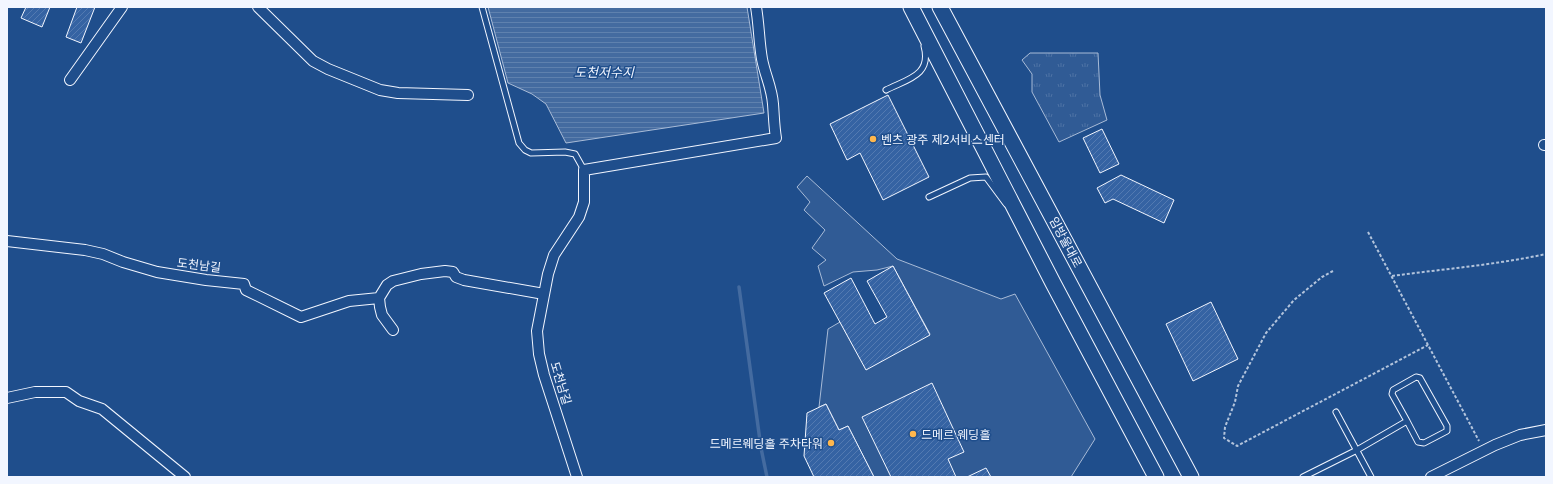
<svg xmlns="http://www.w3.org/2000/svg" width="1553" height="484" font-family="Poppins,'Noto Sans KR',sans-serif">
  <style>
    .built { fill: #305b95; stroke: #a8bbd7 }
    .park { fill: url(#park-tufts); stroke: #a8bbd7 }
    .water { fill: url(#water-rules); stroke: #a8bbd7 }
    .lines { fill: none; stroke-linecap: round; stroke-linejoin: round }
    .stream { stroke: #446ba0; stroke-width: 3.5 }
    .building { fill: url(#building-hatch); stroke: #f2f6ff }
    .lane-casing { stroke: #f2f6ff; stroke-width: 7 }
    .street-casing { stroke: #f2f6ff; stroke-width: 12 }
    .secondary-casing { stroke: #f2f6ff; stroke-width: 17 }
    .path { stroke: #b3c4dc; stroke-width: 2; stroke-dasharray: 3 2; stroke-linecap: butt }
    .lane { stroke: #1f4e8c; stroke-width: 5 }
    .street { stroke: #1f4e8c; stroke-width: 10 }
    .secondary { stroke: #1f4e8c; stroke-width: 15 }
    .poi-dot { fill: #ffb74d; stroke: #1f4e8c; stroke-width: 1.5 }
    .labels { text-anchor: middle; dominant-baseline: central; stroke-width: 3; stroke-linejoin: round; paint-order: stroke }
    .poi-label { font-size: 12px; fill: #f2f6ff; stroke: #1f4e8c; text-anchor: start }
    .street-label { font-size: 12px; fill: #f2f6ff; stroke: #1f4e8c }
    .water-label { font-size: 13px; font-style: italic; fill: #f2f6ff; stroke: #1f4e8c }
  </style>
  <defs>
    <pattern id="park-tufts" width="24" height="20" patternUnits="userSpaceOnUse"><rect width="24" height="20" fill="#305b95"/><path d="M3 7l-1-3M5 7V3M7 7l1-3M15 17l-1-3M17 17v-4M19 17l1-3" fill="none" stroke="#4e73a5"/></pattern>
    <pattern id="water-rules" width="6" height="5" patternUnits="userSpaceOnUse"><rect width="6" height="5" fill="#446ba0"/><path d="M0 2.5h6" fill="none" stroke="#5f81ae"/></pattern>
    <pattern id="building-hatch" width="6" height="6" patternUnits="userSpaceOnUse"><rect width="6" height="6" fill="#3563a3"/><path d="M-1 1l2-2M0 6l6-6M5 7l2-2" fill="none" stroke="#537ab1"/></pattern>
  </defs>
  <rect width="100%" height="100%" fill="#1f4e8c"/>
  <path class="built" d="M807,176L897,259L1001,299L1015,294L1095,439L1071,477H874L848,426L839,430L826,404L819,407L828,329L840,322L866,369L930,334L893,266L877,270L853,272L824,286L818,266L826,260L812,248L825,230L804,210L810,202L797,187Z"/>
  <path class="park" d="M1030,53H1098L1100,95L1107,120L1059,142L1032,92V74L1022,60Z"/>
  <path class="water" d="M488,7H747L764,113L566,143L546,104L532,94L508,83Z"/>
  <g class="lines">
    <path class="stream" d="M739,287L761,448L767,477"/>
  </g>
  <path class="building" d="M26,7H50L42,27L21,18Z
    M77,7H95L81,43L66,37Z
    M888,95L929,177L883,200L860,153L847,160L830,124Z
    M1102,129L1119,164L1100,173L1083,138Z
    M1121,175L1174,200L1164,223L1113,199L1105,203L1097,188Z
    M893,266L930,335L866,370L824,293L851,278L875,324L887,317L867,281Z
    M1211,302L1238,359L1193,381L1166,324Z
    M932,383L964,452L948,459L956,477H891L862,417Z
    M826,404L839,430L848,426L874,477H814L804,456L807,413Z
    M986,468L991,477H967Z"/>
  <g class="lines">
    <defs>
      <path id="lane" d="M482,7L519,143L525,150L531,153L565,152L575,154L584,170
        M886,90C908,79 932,75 924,46
        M929,197L970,178L986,177L1006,204
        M1336,412L1371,477
        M1303,477L1357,450L1407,421L1392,394L1393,390L1416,377L1420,378L1447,426V431L1424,443L1418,442L1407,421"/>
      <path id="street" d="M258,7L313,61L328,69L380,90L398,93L468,95
        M70,80L122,7
        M1544,145H1546
        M7,241L85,250L103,254L123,262L157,272L206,280L244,284L246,290L301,317L349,301L379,298
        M393,330L382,315L380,307L379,298L387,285L393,281L421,274L445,271L453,272L456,277L464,280L544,294
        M7,398L35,392H66L79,401L102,409L185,477
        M577,477L544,375L539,354L537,331L548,274L554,255L579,217L584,202V170L776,138C774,126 774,116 773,104C772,88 765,75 762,59C759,42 759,24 756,7
        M1431,477L1495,445L1520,435L1546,430"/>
      <path id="secondary" d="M911,7L1053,283L1156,477
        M940,7L1191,477"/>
    </defs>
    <use href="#lane" class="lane-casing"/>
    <use href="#street" class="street-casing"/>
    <use href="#secondary" class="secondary-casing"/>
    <path class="path" d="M1368,232L1479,441
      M1333,271L1322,277L1294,300L1266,333L1238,386L1235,402L1225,427L1224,438L1237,446L1428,345
      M1392,276C1443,269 1495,265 1546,254"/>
    <use href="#lane" class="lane"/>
    <use href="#street" class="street"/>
    <use href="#secondary" class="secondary"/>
  </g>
  <g class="poi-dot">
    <circle cx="873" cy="139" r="4"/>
    <circle cx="913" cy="434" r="4"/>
    <circle cx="831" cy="443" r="4"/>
  </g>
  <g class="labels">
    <g class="poi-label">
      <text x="881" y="139">벤츠 광주 제2서비스센터</text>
      <text x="921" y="434">드메르 웨딩홀</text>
      <text x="823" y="443" text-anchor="end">드메르웨딩홀 주차타워</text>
    </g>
    <g class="street-label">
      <text transform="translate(1066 242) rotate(62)">임방울대로</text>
      <text transform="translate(199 265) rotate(7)">도천남길</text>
      <text transform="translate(561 383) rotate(73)">도천남길</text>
    </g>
    <g class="water-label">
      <text x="604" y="72">도천저수지</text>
    </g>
  </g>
  <rect width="1553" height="484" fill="none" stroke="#f2f6ff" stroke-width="16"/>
</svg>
